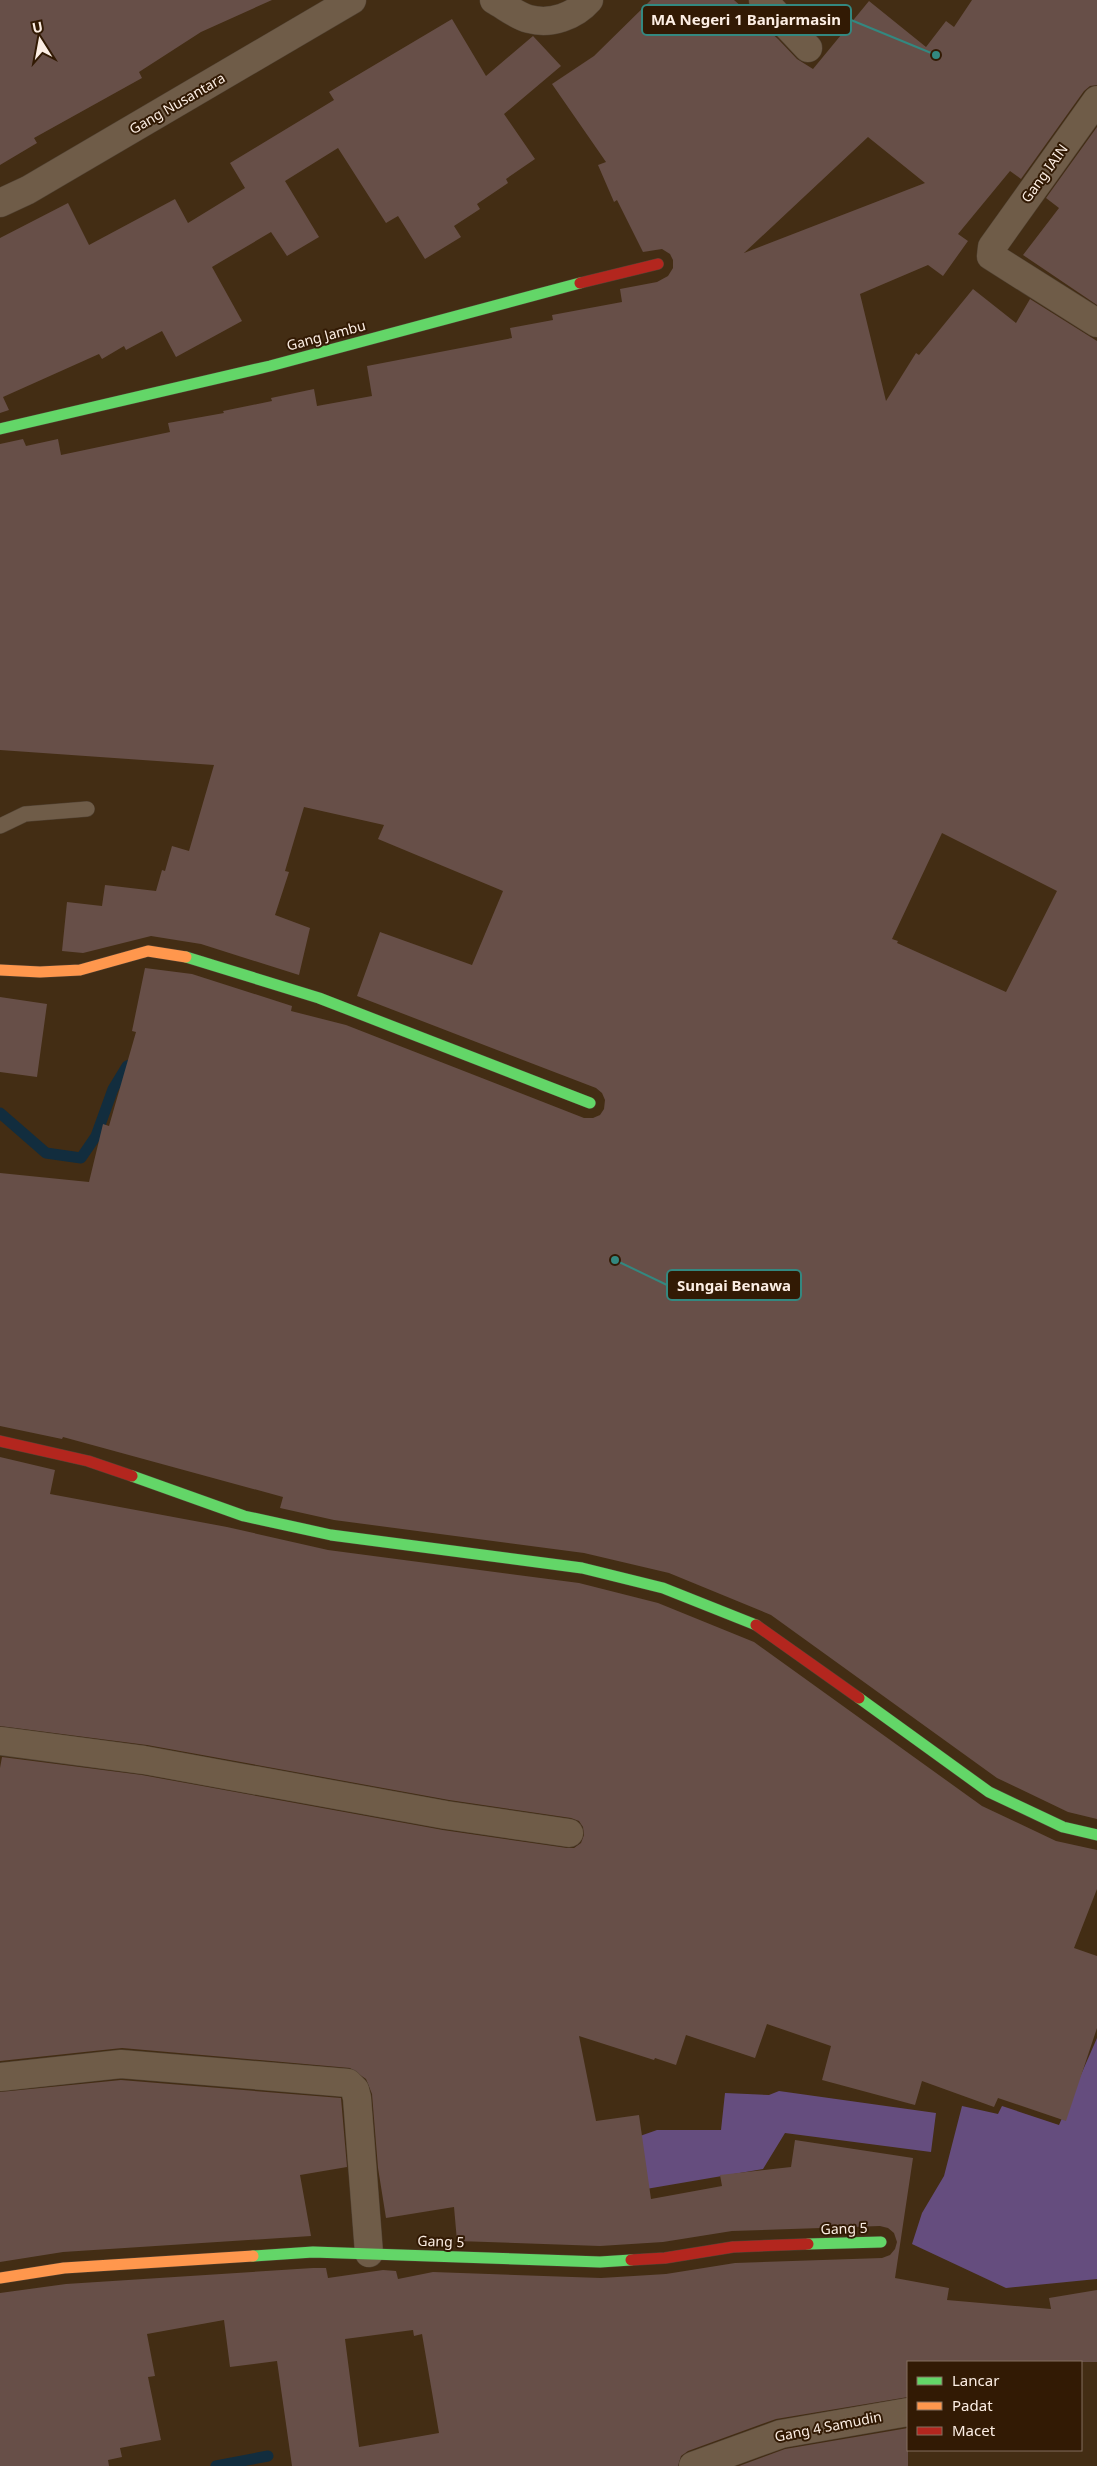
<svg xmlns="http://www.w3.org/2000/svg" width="1097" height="2466" font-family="'Noto Sans',sans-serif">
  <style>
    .green { fill: #654d7e }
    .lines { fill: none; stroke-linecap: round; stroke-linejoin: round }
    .stream { stroke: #122d3e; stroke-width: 11 }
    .building { fill: #674f48; fill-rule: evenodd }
    .lane-casing { stroke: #524334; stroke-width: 16 }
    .street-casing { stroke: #524334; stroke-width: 29 }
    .fast-casing { stroke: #524334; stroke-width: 12 }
    .slow-casing { stroke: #524334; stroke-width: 12 }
    .jam-casing { stroke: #524334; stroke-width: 12 }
    .lane { stroke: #6f5c48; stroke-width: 15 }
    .street { stroke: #6f5c48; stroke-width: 28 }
    .fast { stroke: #63d668; stroke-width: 11 }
    .slow { stroke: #ff974d; stroke-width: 11 }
    .jam { stroke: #b3261e; stroke-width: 11 }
    .labels { text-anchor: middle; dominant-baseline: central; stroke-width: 4; stroke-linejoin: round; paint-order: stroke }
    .street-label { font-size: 14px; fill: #fceee4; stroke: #321a04 }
    .leader { fill: none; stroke: #338880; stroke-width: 2 }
    .callout-dot { fill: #338880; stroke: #321a04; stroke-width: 2 }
    .callout { fill: #321a04; stroke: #338880; stroke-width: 2 }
    .callout-label { font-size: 15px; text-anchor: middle; font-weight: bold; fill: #fceee4 }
  </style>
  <rect width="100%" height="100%" fill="#432d14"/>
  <path class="green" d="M1097,2038V2279L1006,2288L912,2244L922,2213L944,2176L962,2106L998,2114L1002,2106L1059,2125Z
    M779,2091L936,2113L931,2152L785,2133L763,2169L646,2189L640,2136L657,2130H721L725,2093L769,2095Z"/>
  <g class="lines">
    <path class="stream" d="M0,1113L46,1153L81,1158L96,1136L113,1089L127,1066L139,1061
      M216,2466L268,2456"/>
  </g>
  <path class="building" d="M0,0H272L201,32L139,72L142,78L34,138L37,143L0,165Z
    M651,0H734L778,39L797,59L813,69L869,1L926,47L946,21L954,27L972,0H1097V85L1090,86L1084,91L1021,179L1010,171L958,234L968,241L943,276L928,265L860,294L886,401L916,353L919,355L973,289L1016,323L1030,299L1097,341V1819L1068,1812L997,1778L771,1615L669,1573L584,1553L334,1520L280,1508L283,1497L63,1437L62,1439L0,1426V1173L89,1182L103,1124L109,1126L136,1032L132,1031L145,968L192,974L292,1006L291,1011L346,1025L584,1118H593L600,1115L604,1109L605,1100L602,1093L596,1088L357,996L380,932L472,965L503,891L378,839L384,825L304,807L285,871L289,872L275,915L310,928L299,975L201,944L151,936L83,953L62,951L67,902L102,906L105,885L156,891L162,870L165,871L172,846L189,851L214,765L0,750V444L23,439L26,446L58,439L61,455L170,432L168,423L224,413L223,411L272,401L271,398L314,389L317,406L372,396L367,366L512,338L510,328L553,320L552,315L622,302L620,289L657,282L668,276L673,268V260L670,254L662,249L643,252L617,200L614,202L598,165L606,162L552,84L594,56ZM868,137L925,183L744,253ZM942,833L1057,891L1006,992L897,943L898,941L892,939Z
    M452,19L486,76L533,36L561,66L504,114L535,159L506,179L508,183L477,204L480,209L454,226L461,237L425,259L398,216L386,223L338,148L285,181L319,237L287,256L271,232L212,267L242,321L176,357L162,331L126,350L124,346L102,359L99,354L3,397L9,410L0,413V238L68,203L89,245L175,199L188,223L245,188L230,163L334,100L329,92Z
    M1097,127V305L1023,255L1059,208L1046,198Z
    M0,997L47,1004L37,1077L0,1072Z
    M0,1457L55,1470L50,1494L227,1527L328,1550L579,1583L658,1603L754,1642L982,1806L1056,1841L1097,1850V1889L1074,1948L1097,1956V2028L1066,2121L998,2098L994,2107L922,2081L915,2105L822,2080L831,2046L767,2024L755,2058L686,2035L676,2065L655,2058L654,2060L579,2036L596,2121L639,2115L651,2199L722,2186L720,2175L791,2167L795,2140L913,2158L895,2278L949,2288L947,2300L1051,2309L1049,2298L1097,2290V2362H908V2397L776,2419L688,2451L681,2456L678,2466H292L277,2361L230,2367L224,2320L147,2334L155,2376L148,2377L161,2440L120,2448L122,2457L108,2460L109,2466H0V2293L66,2284L313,2268H326L328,2278L383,2270L396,2271L398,2279L433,2272L601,2278L666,2274L735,2263L882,2258L890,2255L895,2249L897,2242L894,2233L888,2228L880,2226L732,2231L663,2242L600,2246L457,2241L454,2207L386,2218L378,2168L372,2094L366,2079L350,2068L122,2048L0,2061V1768L2,1757L142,1775L443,1830L567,1848H574L581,1843L584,1835L583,1827L579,1821L571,1818L449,1800L147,1745L0,1726ZM413,2330L414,2336L422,2334L439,2433L359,2447L345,2339Z
    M121,2080L341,2098L347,2167L300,2175L311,2236L63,2252L0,2262V2092Z
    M908,2428V2466H739L785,2449Z"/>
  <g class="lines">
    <defs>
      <path id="lane" d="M0,826L25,814L87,809"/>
      <path id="street" d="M494,0C505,6 517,16 529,19C551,25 575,16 589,0
        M763,0L808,48
        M1097,100L992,247L991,256L1097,323
        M0,203L28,190L352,0
        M0,1741L144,1760L446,1815L569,1833
        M0,2077L121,2064L348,2083L355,2090L357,2098L369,2253
        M693,2466L781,2434L908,2412"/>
      <path id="fast" d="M0,429L270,366L580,283
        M186,957L319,998L590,1103
        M132,1476L244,1516L331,1535L582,1568L663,1588L756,1625
        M859,1698L989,1792L1063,1827L1097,1835
        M808,2244L881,2242
        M253,2256L313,2252L600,2262L631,2260"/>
      <path id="slow" d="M0,970L40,972L80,970L148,951L186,957
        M0,2278L64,2268L253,2256"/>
      <path id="jam" d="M580,283L658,264
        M0,1441L88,1461L132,1476
        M756,1625L859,1698
        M631,2260L665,2258L733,2247L808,2244"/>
    </defs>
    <use href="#lane" class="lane-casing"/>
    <use href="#street" class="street-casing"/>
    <use href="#fast" class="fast-casing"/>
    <use href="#slow" class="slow-casing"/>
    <use href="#jam" class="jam-casing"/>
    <use href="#lane" class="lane"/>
    <use href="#street" class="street"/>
    <use href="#fast" class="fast"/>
    <use href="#slow" class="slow"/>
    <use href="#jam" class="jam"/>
  </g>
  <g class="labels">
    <g class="street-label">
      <text transform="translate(177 103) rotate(-30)">Gang Nusantara</text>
      <text transform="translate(1044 173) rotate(-54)">Gang IAIN</text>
      <text transform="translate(326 335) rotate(-15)">Gang Jambu</text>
      <text transform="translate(844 2228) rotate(-2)">Gang 5</text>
      <text transform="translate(441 2241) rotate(2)">Gang 5</text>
      <text transform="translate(828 2426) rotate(-11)">Gang 4 Samudin</text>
    </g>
  </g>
  <path class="leader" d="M936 55L851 20M615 1260L667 1285"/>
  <g class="callout-dot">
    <circle cx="936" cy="55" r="5"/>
    <circle cx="615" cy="1260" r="5"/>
  </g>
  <g class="callout">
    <rect x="642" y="5" width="209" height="30" rx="5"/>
    <rect x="667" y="1270" width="134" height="30" rx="5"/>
  </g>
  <g class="callout-label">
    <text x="746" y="25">MA Negeri 1 Banjarmasin</text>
    <text x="734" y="1291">Sungai Benawa</text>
  </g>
  <rect x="907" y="2361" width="175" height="90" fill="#321a04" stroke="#836f5e"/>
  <rect x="917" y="2377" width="25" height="8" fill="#63d668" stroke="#836f5e"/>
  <text x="952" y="2386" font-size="15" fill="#fceee4">Lancar</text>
  <rect x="917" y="2402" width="25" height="8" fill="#ff974d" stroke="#836f5e"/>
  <text x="952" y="2411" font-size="15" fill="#fceee4">Padat</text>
  <rect x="917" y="2427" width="25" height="8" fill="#b3261e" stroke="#836f5e"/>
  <text x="952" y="2436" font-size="15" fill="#fceee4">Macet</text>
  <g transform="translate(40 40) rotate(349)" stroke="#321a04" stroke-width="4" paint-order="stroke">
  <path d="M0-4L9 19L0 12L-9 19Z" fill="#fceee4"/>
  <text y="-8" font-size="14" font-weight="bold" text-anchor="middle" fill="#fceee4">U</text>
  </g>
</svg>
